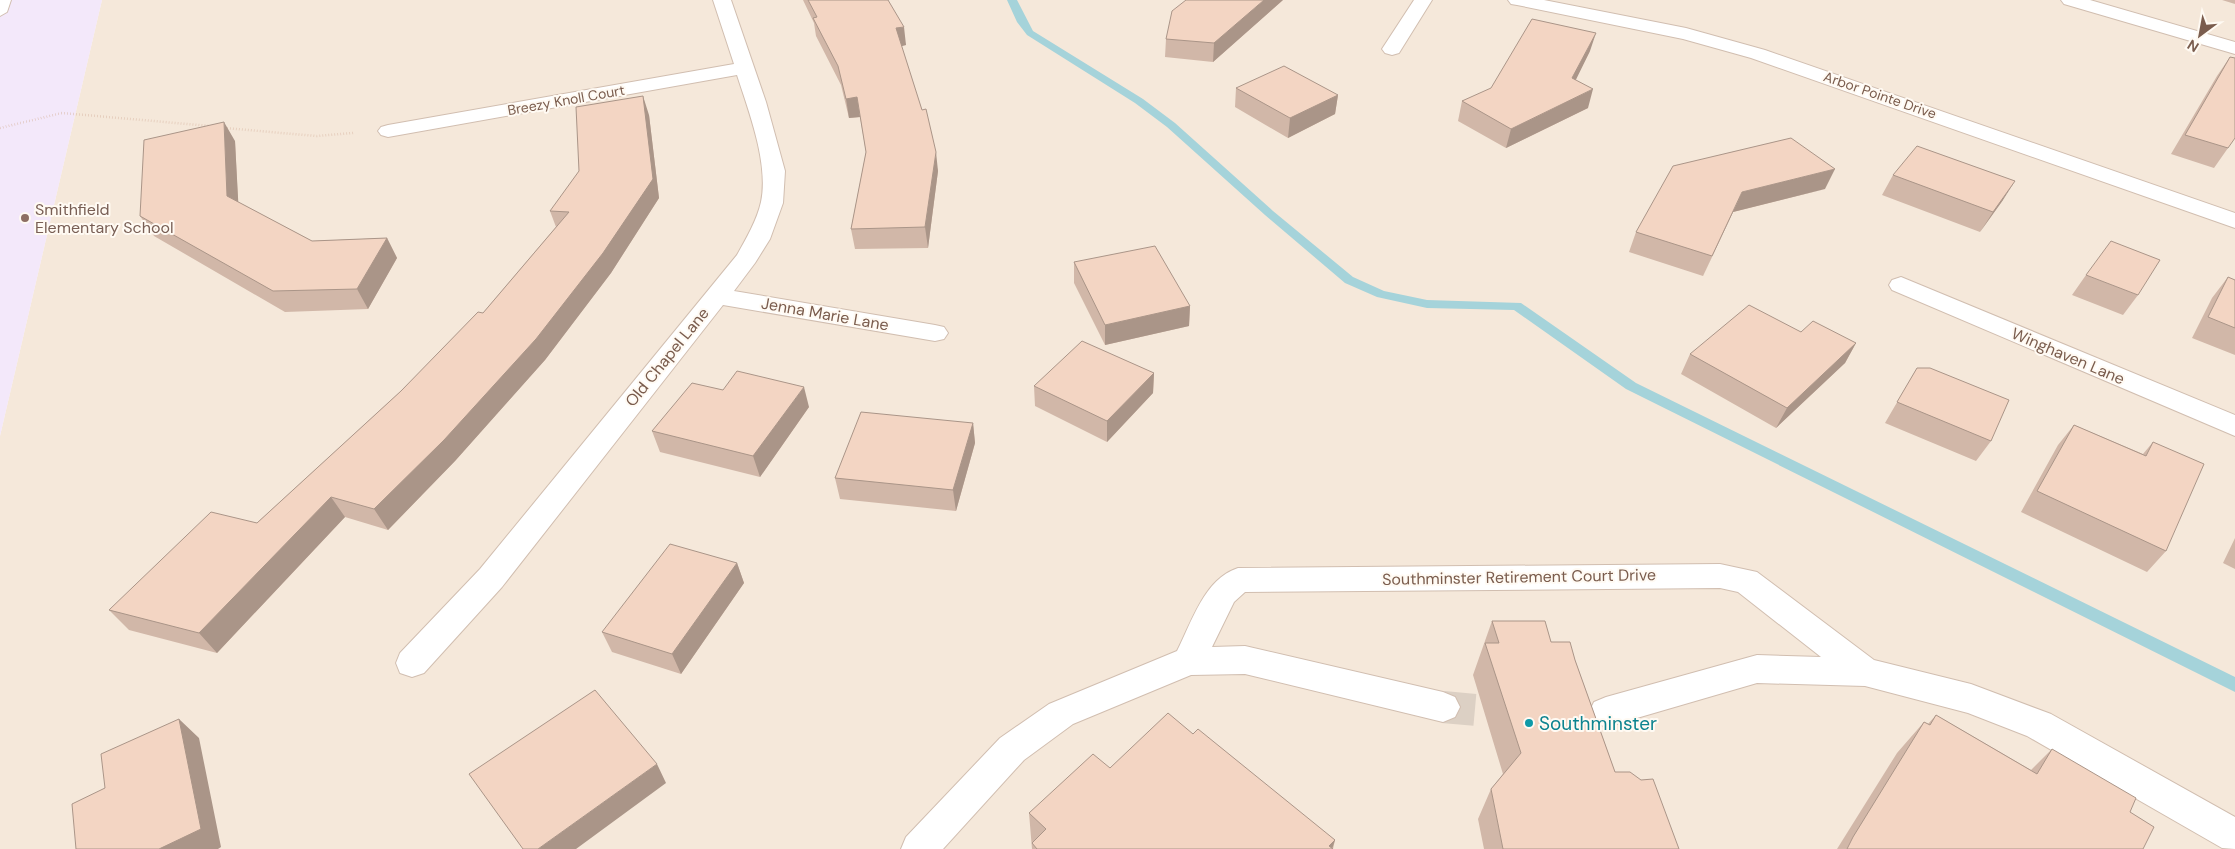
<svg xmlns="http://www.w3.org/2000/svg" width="2235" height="849" font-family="'DM Sans',sans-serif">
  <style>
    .residential { fill: #f5e8da }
    .education { fill: #f3e8fa }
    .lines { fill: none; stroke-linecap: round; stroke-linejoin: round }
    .stream { fill: #a5d3da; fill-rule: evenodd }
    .minor-tunnel { stroke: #dcd0c4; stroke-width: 32; stroke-dasharray: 32 16; stroke-linecap: butt }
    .service-casing { stroke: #d1beb0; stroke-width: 2 }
    .minor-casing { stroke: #d1beb0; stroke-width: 2 }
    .path { stroke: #d9b8a5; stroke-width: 2.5; stroke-dasharray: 0.5 2.5; stroke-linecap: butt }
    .service { fill: #fff; fill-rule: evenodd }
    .minor { fill: #fff; fill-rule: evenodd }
    .wall { fill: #d1b7a8 }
    .shaded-wall { fill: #aa9588 }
    .building { fill: #f3d5c3; stroke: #aa9588 }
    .education-dot { fill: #8d6e63; stroke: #fffaf3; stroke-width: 2 }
    .culture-dot { fill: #0f9aa8; stroke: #fffaf3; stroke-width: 2 }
    .labels { text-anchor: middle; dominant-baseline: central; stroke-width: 4; stroke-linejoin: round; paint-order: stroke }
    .far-street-label { font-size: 14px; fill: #7a5c4d; stroke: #fffaf3 }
    .education-label { font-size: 16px; fill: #785e54; stroke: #fffaf3; text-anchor: start }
    .street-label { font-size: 16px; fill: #7a5c4d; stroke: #fffaf3 }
    .near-culture-label { font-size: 19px; fill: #0d838f; stroke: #fffaf3; text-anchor: start }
  </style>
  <rect width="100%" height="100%" fill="#fdf6ec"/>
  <path class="residential" d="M102,0H2235V849H0V436Z"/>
  <path class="education" d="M0,0H102L0,436Z"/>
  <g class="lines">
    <path class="stream" d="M1007,0H1017L1033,31L1143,99L1175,123L1273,211L1353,277L1384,291L1427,300L1521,303L1636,383L2235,677V692L1626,389L1514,310L1427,308L1377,297L1345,283L1265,215L1167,127L1135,103L1027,35L1017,22Z"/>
    <path class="minor-tunnel" d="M1443,707L1521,714"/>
    <defs>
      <path id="service" d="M0,0H11L7,12L0,16Z"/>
      <path id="minor" d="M713,0H731L766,102L785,171L783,203L770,239L755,263L734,291L935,325L944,327L948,333L944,339L935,341L723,305L502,587L424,673L412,677L400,673L396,663L400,653L480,569L737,255C746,239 757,220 761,202C769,164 749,112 737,75L388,137L381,135L378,131L381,127L388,125L734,64Z
        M1414,0H1432L1399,53L1392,55L1385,53L1382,49Z
        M1508,0H1544L1686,28L1765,50L2235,213V228L1751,58L1683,39L1517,5L1511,4Z
        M2061,0H2090L2235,42V54L2064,4Z
        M1901,277L2235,415V436L1892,290L1889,285L1892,280Z
        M1720,564L1757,572L1874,660L1971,684L2051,714L2235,817V849L2222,848L2027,736L1968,713L1865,686L1757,683L1606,727L1594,722L1589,712L1594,702L1606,697L1757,655L1821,657L1738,592L1720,588L1245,592L1234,602L1212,647L1245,646L1443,692L1455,697L1460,707L1455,717L1443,722L1245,674L1191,675L1073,724L1024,760L943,849H901L906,837L1000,738L1049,704L1177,651C1192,622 1204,579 1238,568Z"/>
    </defs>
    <use href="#service" class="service-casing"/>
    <use href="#minor" class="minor-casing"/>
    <path class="path" d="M0,128L62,113L210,126
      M224,128L317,136L354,133"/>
    <use href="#service" class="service"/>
    <use href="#minor" class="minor"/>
  </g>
  <path class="wall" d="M803,0H888L906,45L901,46L938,171L928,248L855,249L851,229L866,152L860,117L849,118L841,85L816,36L814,23Z
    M1283,0L1213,62L1165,57L1166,39Z
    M2222,0H2235V4Z
    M1590,51L1575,80L1588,108L1506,148L1458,121L1462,101Z
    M2230,57L2228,148L2214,168L2171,154L2217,76Z
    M1236,88L1338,95L1335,114L1288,138L1235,107Z
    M649,115L659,198L611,273L545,360L455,461L388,530L345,517L217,653L129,630L109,610L257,523L401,391L483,313L556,227L550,211Z
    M235,141L238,202L312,241L387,238L397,258L368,309L285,312L154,236L140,216Z
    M1893,175L2003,200L1980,232L1882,195Z
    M1825,189L1733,212L1703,276L1629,252L1636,232Z
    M1074,262L1190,306L1189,326L1105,345L1074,283Z
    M2086,275L2138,295L2123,315L2072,295Z
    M2228,277L2235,280V355L2192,338L2212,298Z
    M1801,332L1856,343L1845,363L1776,428L1681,374L1690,354Z
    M1917,368L1991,441L1976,461L1885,423Z
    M1154,373L1153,393L1107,442L1035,406L1034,386Z
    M723,390L809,407L760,477L660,452L652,431Z
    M973,423L975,443L956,511L840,499L835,478Z
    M2074,425L2143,454L2153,442L2166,551L2147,572L2021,512L2058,445Z
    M2235,538V569L2223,563Z
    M737,563L744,583L681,674L612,652L602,632Z
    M1492,621L1551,642L1575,660L1615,772L1679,849H1484L1478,819L1491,789L1503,774L1473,675Z
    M1936,715L2031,770L2052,749L2130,812L2143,849H1837L1897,753L1924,722L1928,724Z
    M1193,734L1335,840L1333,849H1032L1029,813L1110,768Z"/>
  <path class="shaded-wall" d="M1264,0H1283L1213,62L1214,43Z
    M904,27L906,45L898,47L896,28Z
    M1596,33L1590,51L1567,98L1572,78Z
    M1593,89L1588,108L1506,148L1511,129Z
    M1338,95L1335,114L1288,138L1290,118Z
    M643,96L649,115L659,198L611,273L545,360L455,461L388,530L374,509L603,253Z
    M857,97L860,117L849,118L846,99Z
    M224,122L235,141L239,216L227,196Z
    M936,152L938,171L928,248L925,227Z
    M1835,169L1825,189L1733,212L1703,276L1742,192Z
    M2015,181L2003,200L1980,232L1993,212Z
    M387,238L397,258L368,309L357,289Z
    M1190,306L1189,326L1105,345V325Z
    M1856,343L1845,363L1776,428L1787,408Z
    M1154,373L1153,393L1107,442V421Z
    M804,387L809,407L760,477L753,456Z
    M973,423L975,443L956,511L953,490Z
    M331,497L345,517L217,653L199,633Z
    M737,563L744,583L681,674L672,654Z
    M179,719L199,738L221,847L218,849H159Z
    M657,764L666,783L576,849H538Z
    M1335,840L1332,849L1329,846Z"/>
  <path class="building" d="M808,0H888L904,27L896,28L922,110L926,109L936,152L925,227L851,229L866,152L857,97L846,99L838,66L813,18L817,17Z
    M1186,0H1264L1214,43L1166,39L1172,11Z
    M1532,19L1596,33L1572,78L1593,89L1511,129L1462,101L1491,88Z
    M2230,57L2235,58V138L2228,148L2185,135Z
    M1284,66L1338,95L1290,118L1236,88Z
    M643,96L653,179L603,253L536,339L444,440L374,509L331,497L199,633L109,610L211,512L257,523L401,391L478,312L483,313L569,212L550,211L579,171L576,107Z
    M224,122L227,196L312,241L387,238L357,289L273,291L140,216L144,140Z
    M1791,138L1835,169L1742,192L1712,256L1636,232L1673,166Z
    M1917,146L2015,181L1993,212L1893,175Z
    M2111,241L2160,260L2138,295L2086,275Z
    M1155,246L1190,306L1105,325L1074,262Z
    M2228,277L2235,280V328L2208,317Z
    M1749,305L1801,332L1813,321L1856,343L1787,408L1690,354Z
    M1082,341L1154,373L1107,421L1034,386Z
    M1917,368H1930L2009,400L1991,441L1897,402Z
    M737,371L804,387L753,456L652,431L692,383L723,390Z
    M861,412L973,423L953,490L835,478Z
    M2074,425L2146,456L2153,442L2204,464L2166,551L2037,491Z
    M670,544L737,563L672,654L602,632Z
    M1492,621H1545L1551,642H1570L1575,660L1615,772H1630L1641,780L1653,779L1679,849H1503L1491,789L1521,753L1485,643H1499Z
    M595,690L657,764L538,849H523L469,774Z
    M1168,713L1193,734L1198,729L1335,840L1329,846L1333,849H1037L1032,843L1046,829L1029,813L1093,754L1110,768Z
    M1936,715L2037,774L2052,749L2136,798L2130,812L2154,827L2143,849H1847L1853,837L1924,722L1930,725Z
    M179,719L201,829L159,849H76L72,804L105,788L101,754Z"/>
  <circle class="education-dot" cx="25" cy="218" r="5"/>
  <circle class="culture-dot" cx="1529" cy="723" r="5"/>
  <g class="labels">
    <g class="far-street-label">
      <text transform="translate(1880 95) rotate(19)">Arbor Pointe Drive</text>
      <text transform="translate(566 100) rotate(-10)">Breezy Knoll Court</text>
    </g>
    <g class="education-label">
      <text x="35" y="209">Smithfield<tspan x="35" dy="18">Elementary School</tspan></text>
    </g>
    <g class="street-label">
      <text transform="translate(825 314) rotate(10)">Jenna Marie Lane</text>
      <text transform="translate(2068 356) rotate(23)">Winghaven Lane</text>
      <text transform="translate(667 357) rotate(-51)">Old Chapel Lane</text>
      <text transform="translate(1519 577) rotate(-1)">Southminster Retirement Court Drive</text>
    </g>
    <g class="near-culture-label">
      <text x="1539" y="723">Southminster</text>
    </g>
  </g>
  <g transform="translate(2200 35) rotate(212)" stroke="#fffaf3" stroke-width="4" paint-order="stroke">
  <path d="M0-4L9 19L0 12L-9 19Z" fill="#7a5c4d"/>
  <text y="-8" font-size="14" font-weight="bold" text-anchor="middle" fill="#7a5c4d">N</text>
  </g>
</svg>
